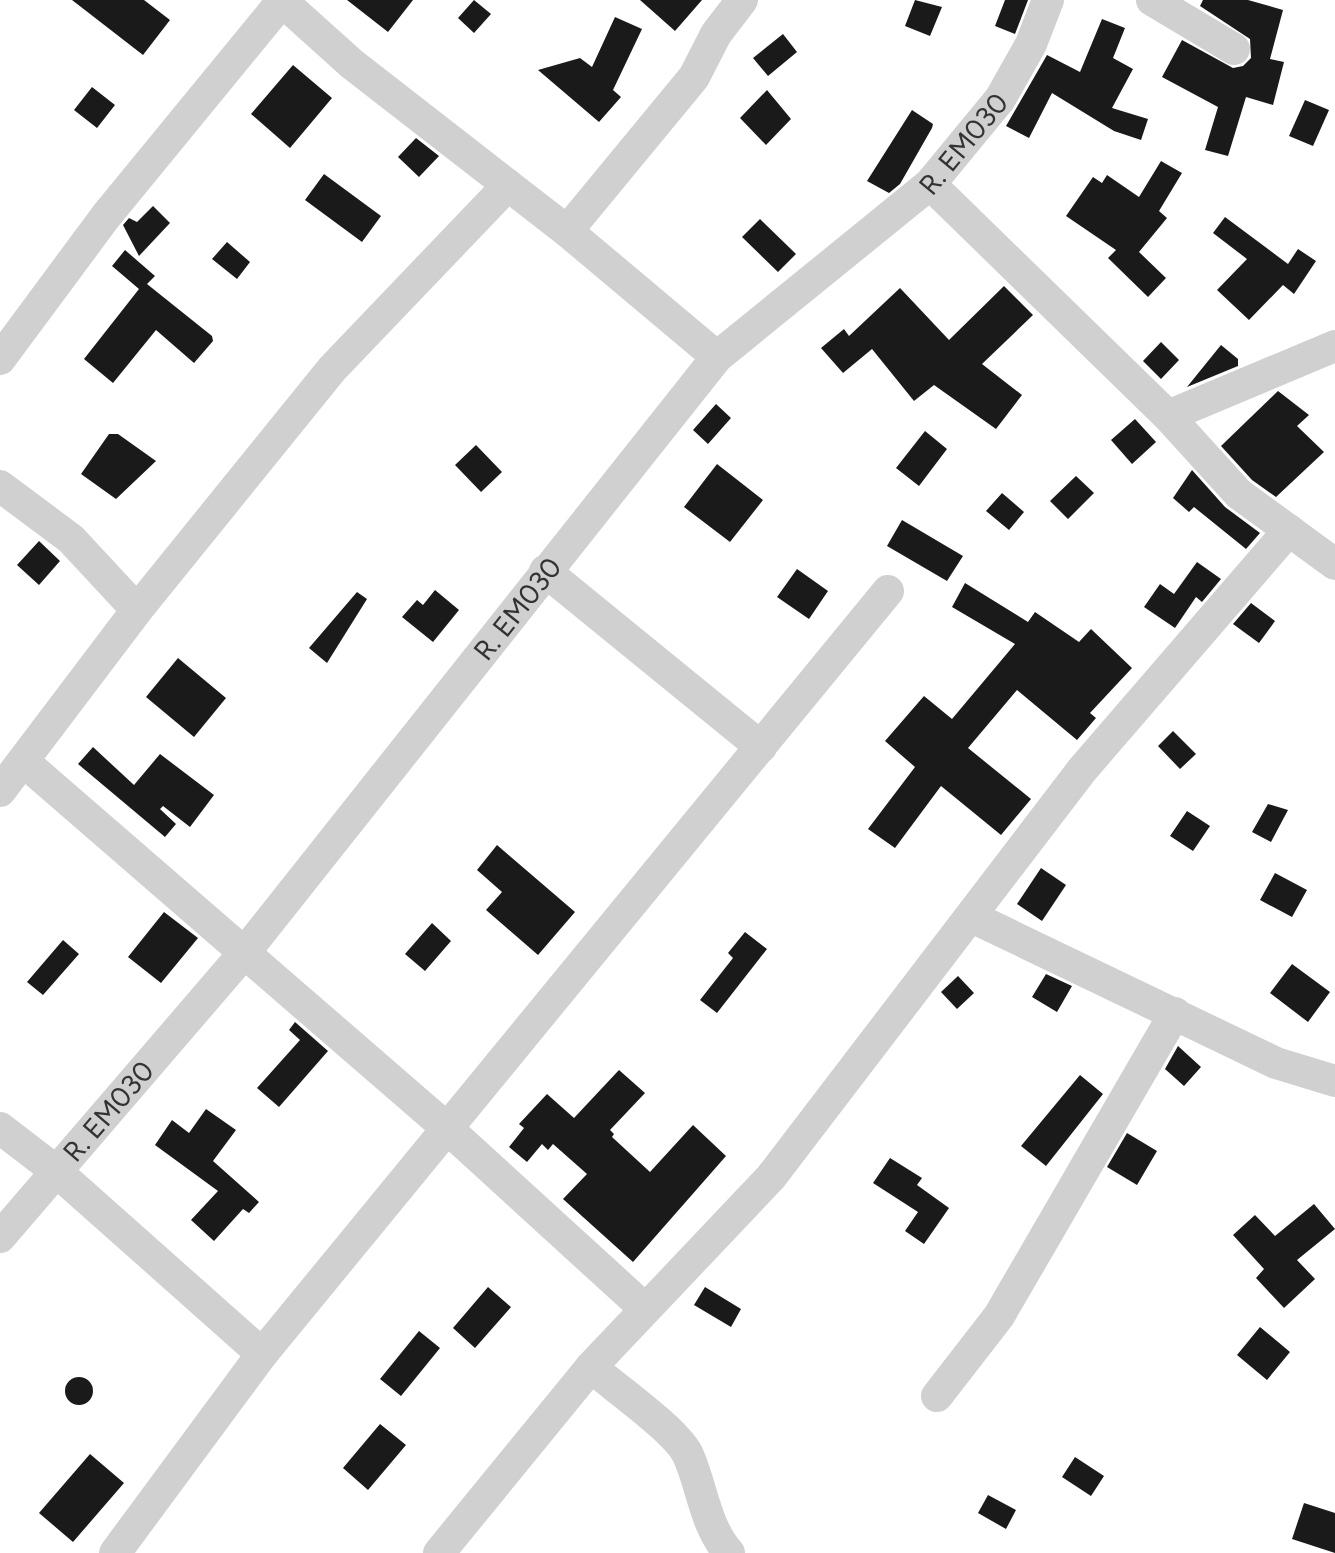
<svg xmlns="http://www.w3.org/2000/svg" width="1335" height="1553" font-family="Figtree,sans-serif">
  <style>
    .building { fill: #1a1a1a }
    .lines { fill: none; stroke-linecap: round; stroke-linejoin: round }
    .minor { stroke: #d0d0d0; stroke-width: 32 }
    .labels { text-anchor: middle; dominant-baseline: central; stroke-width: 8; stroke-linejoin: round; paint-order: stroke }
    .street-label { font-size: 28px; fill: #333; stroke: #fff }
  </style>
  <rect width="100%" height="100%" fill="#fff"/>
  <path class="building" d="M72,0H144L170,20L143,55Z
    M347,0H413L388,32Z
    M474,0L491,14L474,33L458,18Z
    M640,0H702L675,31Z
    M915,0L942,7L930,36L905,26Z
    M1005,0H1028L1015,34L995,26Z
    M1203,0H1248L1283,10L1270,59L1284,62L1273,105L1246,97L1228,156L1205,150L1218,107L1162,77L1182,40L1233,68L1243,66L1251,58L1250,39L1200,6Z
    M615,17L642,29L613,90L621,97L599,122L538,70L580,58L592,67Z
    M1102,19L1125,28L1113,58L1133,69L1112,108L1148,119L1141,140L1114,131L1052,93L1029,138L1006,126L1047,55L1080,72Z
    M783,34L797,52L768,76L753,58Z
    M293,65L332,98L290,148L251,114Z
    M92,87L115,105L97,128L74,110Z
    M767,90L791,119L766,145L740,118Z
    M1305,100L1329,110L1313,146L1289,136Z
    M912,110L933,124L932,128L900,184L889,193L867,181Z
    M416,138L439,156L419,177L398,157Z
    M1161,161L1182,173L1159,211L1167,218L1139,252L1166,278L1148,297L1108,258L1116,250L1066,216L1093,177L1102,183L1107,175L1139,197Z
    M324,174L381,216L362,242L305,200Z
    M153,206L170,223L139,256L123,225L129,218L137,222Z
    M1225,217L1288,264L1298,249L1316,261L1294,294L1283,285L1249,320L1217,290L1247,259L1213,233Z
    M760,219L796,254L778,272L742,237Z
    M227,242L250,262L237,279L212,259Z
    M125,250L155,276L147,284L212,336L213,341L194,363L156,330L113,383L84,359L139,289L112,266Z
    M1004,286L1033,315L982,364L1022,395L996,429L934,385L914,401L872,349L843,373L821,348L844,329L849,336L900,288L949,340Z
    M1161,342L1179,360L1161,379L1143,361Z
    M1221,345L1238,359V366L1187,387Z
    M1278,391L1309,415L1297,426L1324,452L1276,497L1252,480L1221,446Z
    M716,404L731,418L708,444L693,430Z
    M1135,419L1156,442L1132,464L1111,440Z
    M925,431L947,449L919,486L896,468Z
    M109,434H118L156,461L116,499L81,474Z
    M476,445L502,472L481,492L455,465Z
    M717,464L763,500L730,542L684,507Z
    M1192,470L1225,507L1260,533L1246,549L1194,507L1189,512L1173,498Z
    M1076,476L1094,493L1068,519L1050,501Z
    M1002,493L1024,512L1009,530L986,511Z
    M902,520L963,556L947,581L887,546Z
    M39,541L60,561L39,585L17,565Z
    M1197,562L1221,579L1202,602L1196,597L1175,628L1144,607L1160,584L1174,594Z
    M797,569L828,591L809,619L777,597Z
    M965,583L1028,622L1035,612L1079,642L1091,629L1132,668L1090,713L1096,718L1077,740L1017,690L968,748L1031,799L1001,835L941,786L895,848L868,829L915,767L885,741L924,696L952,719L1015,644L952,607Z
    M435,590L459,610L433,642L402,617L417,600L423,605Z
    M357,592L367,599L327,663L309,648Z
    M1251,603L1275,621L1259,643L1233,624Z
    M178,658L226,698L194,737L146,697Z
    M1173,731L1196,754L1180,769L1158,746Z
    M93,747L134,785L160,754L214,795L190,827L163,806L160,809L176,824L165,837L78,764Z
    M1268,804L1288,810L1271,842L1252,832Z
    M1187,811L1210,826L1193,851L1170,836Z
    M497,845L575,912L538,955L486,910L502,892L477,870Z
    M1041,868L1066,885L1042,921L1017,904Z
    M1275,873L1307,890L1292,917L1260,900Z
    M164,912L198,938L161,983L128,957Z
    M432,923L451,941L425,971L405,954Z
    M745,932L767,949L717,1013L700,1000L733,958L728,953Z
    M63,940L79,954L43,995L27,982Z
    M1292,964L1330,992L1308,1022L1270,993Z
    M1046,974L1072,986L1057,1012L1032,997Z
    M958,976L974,993L957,1009L941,992Z
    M295,1022L328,1051L279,1107L257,1088L300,1040L289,1030Z
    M1178,1046L1201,1067L1184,1086L1165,1069Z
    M619,1070L645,1093L610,1130L614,1134L612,1137L650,1172L693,1125L726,1156L633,1262L563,1199L587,1174L553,1144L548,1150L542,1144L527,1162L509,1147L524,1128L519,1124L547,1094L574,1118Z
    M1080,1075L1103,1094L1046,1166L1021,1146Z
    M206,1109L236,1130L213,1161L259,1202L249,1213L243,1209L214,1241L191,1220L218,1191L155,1145L172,1120L189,1133Z
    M1127,1133L1157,1151L1137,1185L1107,1167Z
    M890,1158L922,1178L917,1185L949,1208L924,1244L905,1231L918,1212L873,1183Z
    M1314,1204L1335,1229L1297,1260L1315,1279L1284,1308L1256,1278L1264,1269L1233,1235L1255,1215L1275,1236Z
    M488,1287L511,1307L475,1348L453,1328Z
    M705,1287L741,1309L731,1327L694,1305Z
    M1260,1327L1290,1352L1267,1380L1237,1355Z
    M419,1331L440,1348L401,1396L380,1379Z
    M65 1391a14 14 0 1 1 28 0a14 14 0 1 1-28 0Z
    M380,1424L406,1445L368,1490L343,1468Z
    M90,1454L124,1483L73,1542L39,1513Z
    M1075,1457L1104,1476L1091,1496L1062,1477Z
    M988,1495L1016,1510L1006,1529L978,1513Z
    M1304,1503L1335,1513V1553L1292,1539Z"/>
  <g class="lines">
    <g class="minor">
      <path d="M1152,0L1234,49"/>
      <path d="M282,1L352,64L567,231L717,357"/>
      <path d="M930,184L1168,416L1239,494L1335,564"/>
      <path d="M567,231L694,77L716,34L742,0"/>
      <path d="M0,359L106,216L283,0"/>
      <path d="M1168,416L1335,346"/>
      <path d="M0,486L71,539L137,610"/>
      <path d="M545,571L761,747"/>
      <path d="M23,761L449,1130L644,1308"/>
      <path d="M0,791L137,610L332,369L508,185"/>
      <path d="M972,917L1276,1063L1335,1081"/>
      <path d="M0,1128L56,1171L262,1354"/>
      <path id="s1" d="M0,1237L245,952L717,357L930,184L1000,99L1031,44L1048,0"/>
      <path d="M591,1367C614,1387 676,1430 688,1455C702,1486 705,1526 729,1553"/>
      <path d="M937,1396L999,1316L1175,1013"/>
      <path d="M115,1553L262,1354L888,591"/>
      <path d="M439,1553L591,1367L771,1177L1082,770L1289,530"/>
    </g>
  </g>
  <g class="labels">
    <g class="street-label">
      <text stroke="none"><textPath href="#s1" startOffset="1462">R. EM030</textPath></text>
      <text stroke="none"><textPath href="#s1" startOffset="814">R. EM030</textPath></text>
      <text stroke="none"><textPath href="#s1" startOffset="166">R. EM030</textPath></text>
    </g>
  </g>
</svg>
